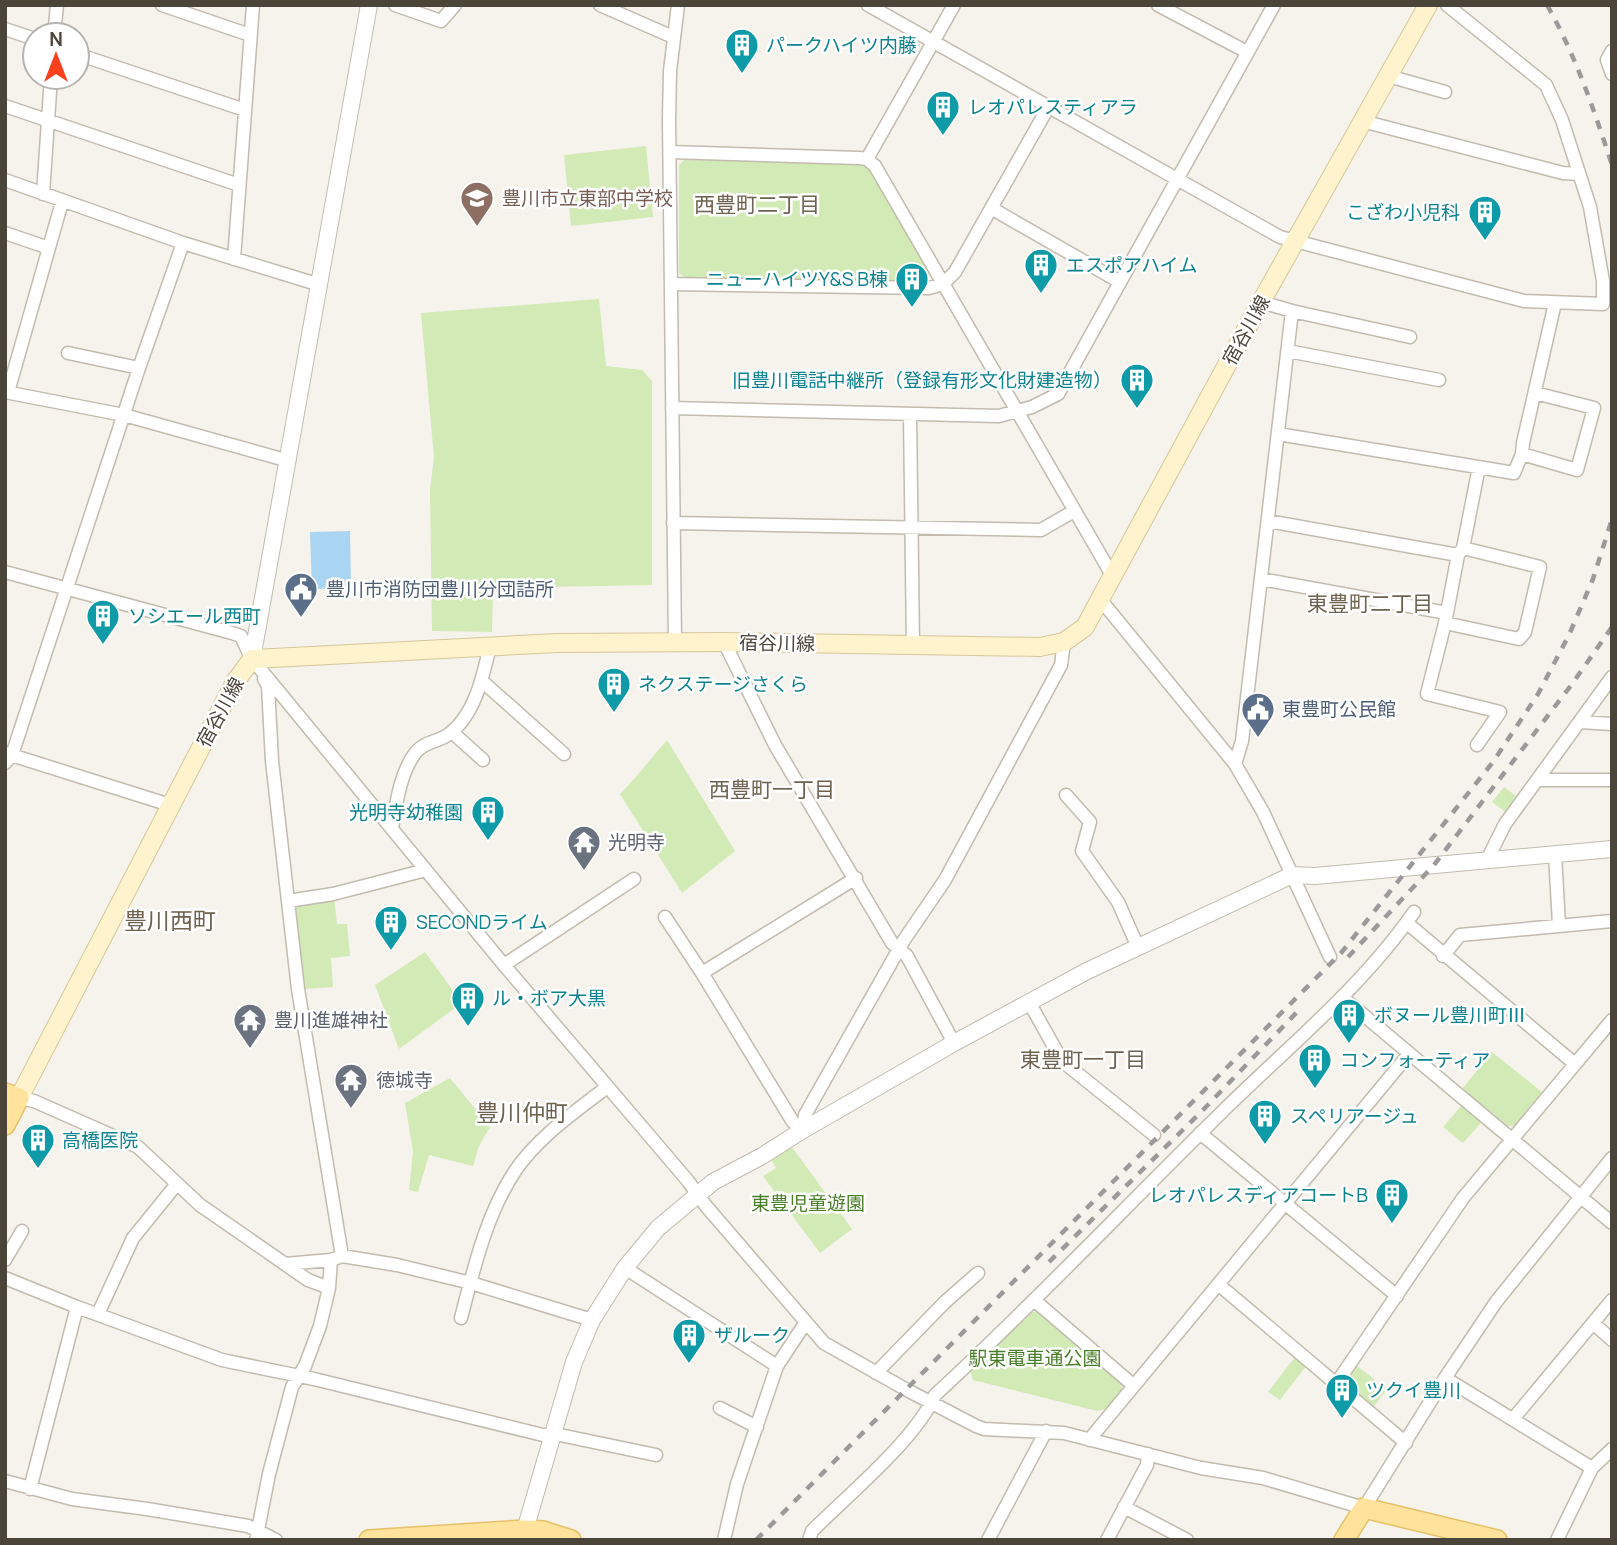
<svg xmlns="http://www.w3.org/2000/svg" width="1617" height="1545" font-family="Manrope,'Noto Sans JP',sans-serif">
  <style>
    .green { fill: #d2eab5 }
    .water { fill: #a9d4f2 }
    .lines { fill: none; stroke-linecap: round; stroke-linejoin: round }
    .minor-casing { stroke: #c2bbae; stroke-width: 15 }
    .tertiary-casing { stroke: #c2bbae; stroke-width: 18 }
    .secondary-casing { stroke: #d6c79b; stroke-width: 20 }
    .primary-casing { stroke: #e6c16a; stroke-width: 22 }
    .minor { stroke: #fff; stroke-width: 12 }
    .tertiary { stroke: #fff; stroke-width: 16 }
    .secondary { stroke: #fff3cd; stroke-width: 18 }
    .primary { stroke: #ffe39c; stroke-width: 19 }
    .rail { stroke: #9a9a9a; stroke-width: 4.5; stroke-dasharray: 9 9; stroke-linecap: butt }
    .labels { text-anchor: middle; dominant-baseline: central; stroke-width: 5; stroke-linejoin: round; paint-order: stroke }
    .culture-label { font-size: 19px; fill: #0d838f; stroke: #fff; text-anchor: start }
    .education-label { font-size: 19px; fill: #785e54; stroke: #fff; text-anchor: start }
    .street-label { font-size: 19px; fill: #4b4439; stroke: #fff }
    .service-label { font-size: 19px; fill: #4e5e75; stroke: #fff; text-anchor: start }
    .worship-label { font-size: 19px; fill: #5b616d; stroke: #fff; text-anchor: start }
    .park-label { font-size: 19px; fill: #4a7f2a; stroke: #fff }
    .neighbourhood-label { font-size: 21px; fill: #6e6250; stroke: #fff }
    .quarter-label { font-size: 23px; fill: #6e6250; stroke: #fff }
  </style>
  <rect width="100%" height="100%" fill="#f6f3ec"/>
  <path class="green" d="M646,146L653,217L571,226L564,155Z
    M684,160L861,163L870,170L929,273L927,282L685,278L679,273V165Z
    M599,299L606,366L642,370L652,381V585L493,588L492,632L432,631L430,489L434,458L421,313Z
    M667,740L735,851L682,893L620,794C637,777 651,758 667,740Z
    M1504,787L1523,801L1511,816L1492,802Z
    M334,898L337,924H347L350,956L331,958L333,987L304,989L296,907L299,903Z
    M425,952L462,1003L399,1049L375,985Z
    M1492,1052L1542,1092L1514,1126H1507L1462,1089Z
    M450,1078L490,1127L479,1146L473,1166L429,1155L418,1192L409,1190L413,1152L405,1103Z
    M1462,1105L1482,1122L1463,1143L1443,1127Z
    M791,1146L852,1229L820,1253L763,1176L776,1168L770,1158Z
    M1029,1312H1037L1122,1381V1390L1106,1409L1097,1411L973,1380L970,1371Z
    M1295,1357L1306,1366L1280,1400L1268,1392Z
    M1357,1366L1387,1389L1372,1409L1347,1388L1346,1381Z"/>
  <path class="water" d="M350,531L351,588L312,589L310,532Z"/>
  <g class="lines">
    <defs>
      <path id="minor" d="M162,5L250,35
        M395,5L441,21L455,5
        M600,5L673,37
        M868,5L1280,237L1524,301L1603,304V281L1590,207L1562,120L1546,85L1447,5
        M1158,5L1247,52
        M5,29L35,39
        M54,35L57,5
        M1612,51L1607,60L1612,74
        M77,54L245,110
        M1388,76L1445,92
        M5,106L239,185
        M1362,121L1563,173L1579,174
        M670,152L859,158L867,159L875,166L1112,575
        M867,159L954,5
        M5,180L183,243L320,285
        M43,194L51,77
        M991,208L1120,282
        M5,233L49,248
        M234,259L253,5
        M671,284L929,288L943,284L955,272L1049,106
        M1292,311L1410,337
        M1288,351L1439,380
        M68,353L139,368
        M5,392L124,415L289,461
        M8,392L62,202
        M672,408L999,416L1032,407L1058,394L1274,5
        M910,414L913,646
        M1278,434L1514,473L1522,454L1523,443L1555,303
        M1522,454L1577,470L1594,408L1535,393
        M1268,521L1458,555
        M673,523L1041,530L1074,511
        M1463,548L1458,555L1445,623L1427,694L1500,712L1477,745
        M5,572L232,633L241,636L252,660
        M1261,579L1447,613
        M1100,599L1235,764L1263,812L1330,957
        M1445,623L1519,639L1525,632L1540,567L1463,548L1479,467
        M724,642L775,745L892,943L907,956L954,1043
        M675,643L669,119L670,71L678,5
        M252,659L504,965L688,1181L706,1206L824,1343L907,1390L976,1426L984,1429L1064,1433L1201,1468L1263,1478L1364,1508L1445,1378L1496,1302L1612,1158
        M264,679L268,686L272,761L298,989L342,1256
        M482,681L564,754
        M1580,722L1612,724
        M452,732L483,760
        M5,753L170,805
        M5,763L12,755L139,368L183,243
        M1235,764L1242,741L1292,311L1261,302
        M1537,780H1612
        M1066,795L1090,822L1082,851L1118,902L1138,947
        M392,829C396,805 400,772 416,752C425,741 439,742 449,734C475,715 483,676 490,646
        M1555,854L1559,925
        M1487,860L1505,824L1612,677
        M288,901L333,894L426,870
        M665,917L702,973
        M1407,923L1575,1064
        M1443,956L1460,935L1612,921
        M504,965L634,879
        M1342,997L1612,1223
        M1029,1002L1062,1061L1154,1135
        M19,1098L34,1101L138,1147L200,1205L285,1264L331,1260L342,1256L397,1265L471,1283L592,1320
        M803,1130L805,1115L904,940L945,880L1061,665L1064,642
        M803,1130L793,1122L702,973L856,878
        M1200,1133L1397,1296
        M5,1260L22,1231
        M285,1264L308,1280L329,1288
        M625,1268L777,1366
        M5,1278L77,1307L222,1360L314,1379L543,1435H560L656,1455
        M1218,1284L1406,1443
        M1034,1300L1133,1385
        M98,1314L133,1238L176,1185
        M461,1318C474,1268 486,1215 515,1171C539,1136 575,1112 607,1087
        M1593,1323L1612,1340
        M876,1373L945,1302L978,1273
        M1445,1378L1592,1468
        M1336,1384L1463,1198L1612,1020
        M720,1408L757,1427
        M1513,1419L1612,1300
        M1089,1440L1409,1054
        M5,1481L72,1499L147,1509L248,1526L276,1540
        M30,1489L77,1307
        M1124,1507L1187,1540
        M256,1540L269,1474L292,1387L305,1366L320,1326L329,1288L331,1260
        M724,1540L737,1484L777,1366L806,1322
        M809,1540L812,1531C848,1495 916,1439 935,1395C1034,1304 1127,1205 1223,1111C1288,1047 1362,987 1414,912
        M988,1540L1046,1431
        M1107,1540L1147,1465L1148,1454
        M1557,1540L1592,1468L1612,1449"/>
      <path id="tertiary" d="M252,659L369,5
        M525,1530L574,1362L592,1320L625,1268L658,1228L713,1182L762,1156L803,1130L954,1043L1087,971L1292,875L1315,876L1612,849"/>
      <path id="secondary" d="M19,1098L235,682L252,659L557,643L724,642L1040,647L1064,642L1085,627L1261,302L1428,5"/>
      <path id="primary" d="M5,1093L19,1098L5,1125
        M369,1540L525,1530L543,1531L571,1540
        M1344,1540L1364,1508L1497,1540"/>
    </defs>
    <use href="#minor" class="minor-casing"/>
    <use href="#tertiary" class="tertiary-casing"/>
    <use href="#secondary" class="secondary-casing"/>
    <use href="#primary" class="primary-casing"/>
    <use href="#minor" class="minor"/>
    <use href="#tertiary" class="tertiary"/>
    <use href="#secondary" class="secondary"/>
    <use href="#primary" class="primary"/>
    <path class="rail" d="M1547,5C1576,56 1594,110 1612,165
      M1348,957L1434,865L1572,684L1612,627
      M1049,1262L1201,1112L1298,1011
      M756,1540L1341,953L1493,762L1538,694L1569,635L1593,579L1612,519"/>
  </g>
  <defs>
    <symbol id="building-pin" viewBox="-11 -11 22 30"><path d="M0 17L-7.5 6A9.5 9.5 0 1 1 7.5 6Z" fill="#0f9aa8" stroke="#fff"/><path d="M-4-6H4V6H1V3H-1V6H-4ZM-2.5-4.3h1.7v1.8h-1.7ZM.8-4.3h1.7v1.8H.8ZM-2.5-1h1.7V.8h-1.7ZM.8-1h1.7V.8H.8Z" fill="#fff"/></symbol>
    <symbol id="school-pin" viewBox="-11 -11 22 30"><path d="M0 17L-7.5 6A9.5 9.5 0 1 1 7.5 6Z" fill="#8d6e63" stroke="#fff"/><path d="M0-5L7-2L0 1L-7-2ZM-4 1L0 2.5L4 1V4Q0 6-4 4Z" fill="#fff"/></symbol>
    <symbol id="civic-pin" viewBox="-11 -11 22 30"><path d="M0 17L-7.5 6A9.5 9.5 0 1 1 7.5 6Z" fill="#5c6f8a" stroke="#fff"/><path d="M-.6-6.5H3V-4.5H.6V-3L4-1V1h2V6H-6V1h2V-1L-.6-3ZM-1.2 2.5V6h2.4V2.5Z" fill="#fff"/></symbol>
    <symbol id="temple-pin" viewBox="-11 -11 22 30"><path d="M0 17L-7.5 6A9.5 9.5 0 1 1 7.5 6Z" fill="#6b7280" stroke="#fff"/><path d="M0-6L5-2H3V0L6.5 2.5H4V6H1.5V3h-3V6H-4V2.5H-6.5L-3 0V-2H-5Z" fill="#fff"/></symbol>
  </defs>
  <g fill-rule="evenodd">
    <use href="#building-pin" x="723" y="26" width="38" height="52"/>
    <use href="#building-pin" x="924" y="88" width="38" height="52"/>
    <use href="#school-pin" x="458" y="179" width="38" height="52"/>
    <use href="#building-pin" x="1466" y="193" width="38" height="52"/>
    <use href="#building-pin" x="1022" y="246" width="38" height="52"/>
    <use href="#building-pin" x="893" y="260" width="38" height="52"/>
    <use href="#building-pin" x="1118" y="361" width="38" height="52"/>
    <use href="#civic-pin" x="282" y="570" width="38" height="52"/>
    <use href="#building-pin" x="84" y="597" width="38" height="52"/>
    <use href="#building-pin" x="595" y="665" width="38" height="52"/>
    <use href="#civic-pin" x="1239" y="690" width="38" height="52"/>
    <use href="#building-pin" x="469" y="793" width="38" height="52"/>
    <use href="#temple-pin" x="565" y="823" width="38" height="52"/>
    <use href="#building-pin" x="372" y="903" width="38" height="52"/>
    <use href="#building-pin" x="449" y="979" width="38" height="52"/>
    <use href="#building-pin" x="1330" y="996" width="38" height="52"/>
    <use href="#temple-pin" x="231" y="1001" width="38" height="52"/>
    <use href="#building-pin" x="1296" y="1041" width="38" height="52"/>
    <use href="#temple-pin" x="332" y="1061" width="38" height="52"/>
    <use href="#building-pin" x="1246" y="1097" width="38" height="52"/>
    <use href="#building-pin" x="19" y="1121" width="38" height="52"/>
    <use href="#building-pin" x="1373" y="1176" width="38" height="52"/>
    <use href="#building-pin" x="670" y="1316" width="38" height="52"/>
    <use href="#building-pin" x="1323" y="1371" width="38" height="52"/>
  </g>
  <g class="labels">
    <g class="culture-label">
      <text x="766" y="45">パークハイツ内藤</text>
      <text x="968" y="107">レオパレスティアラ</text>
      <text x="1460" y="212" text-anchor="end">こざわ小児科</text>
      <text x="1066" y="265">エスポアハイム</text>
      <text x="888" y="279" text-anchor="end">ニューハイツY&amp;S B棟</text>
      <text x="1112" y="380" text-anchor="end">旧豊川電話中継所（登録有形文化財建造物）</text>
      <text x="128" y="616">ソシエール西町</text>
      <text x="638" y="684">ネクステージさくら</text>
      <text x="463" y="812" text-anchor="end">光明寺幼稚園</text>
      <text x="416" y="922">SECONDライム</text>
      <text x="492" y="998">ル・ボア大黒</text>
      <text x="1374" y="1015">ボヌール豊川町Ⅲ</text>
      <text x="1340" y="1060">コンフォーティア</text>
      <text x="1290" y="1116">スペリアージュ</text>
      <text x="62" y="1140">高橋医院</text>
      <text x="1368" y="1195" text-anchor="end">レオパレスディアコートB</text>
      <text x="714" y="1335">ザルーク</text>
      <text x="1366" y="1390">ツクイ豊川</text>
    </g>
    <g class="education-label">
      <text x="502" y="198">豊川市立東部中学校</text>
    </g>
    <g class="street-label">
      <text transform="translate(1246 330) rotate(-61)">宿谷川線</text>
      <text transform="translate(777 643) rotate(1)">宿谷川線</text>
      <text transform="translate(220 712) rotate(-61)">宿谷川線</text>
    </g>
    <g class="service-label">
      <text x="326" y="589">豊川市消防団豊川分団詰所</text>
      <text x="1282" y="709">東豊町公民館</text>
    </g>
    <g class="worship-label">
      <text x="608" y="842">光明寺</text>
      <text x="274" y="1020">豊川進雄神社</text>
      <text x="376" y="1080">徳城寺</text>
    </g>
    <g class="park-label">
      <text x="808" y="1203">東豊児童遊園</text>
      <text x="1035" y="1358">駅東電車通公園</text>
    </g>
    <g class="neighbourhood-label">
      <text x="757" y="204">西豊町二丁目</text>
      <text x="1370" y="603">東豊町二丁目</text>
      <text x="772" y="789">西豊町一丁目</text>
      <text x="1083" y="1059">東豊町一丁目</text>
    </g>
    <g class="quarter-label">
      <text x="170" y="920">豊川西町</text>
      <text x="522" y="1112">豊川仲町</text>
    </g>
  </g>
  <rect width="1617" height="1545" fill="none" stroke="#4b4439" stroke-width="14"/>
  <g transform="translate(56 56)"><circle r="33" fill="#ffffff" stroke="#b7b4b0" stroke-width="2"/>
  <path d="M0-5L12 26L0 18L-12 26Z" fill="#fc3f1d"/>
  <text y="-10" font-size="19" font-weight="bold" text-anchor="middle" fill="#4b4439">N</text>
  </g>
</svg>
